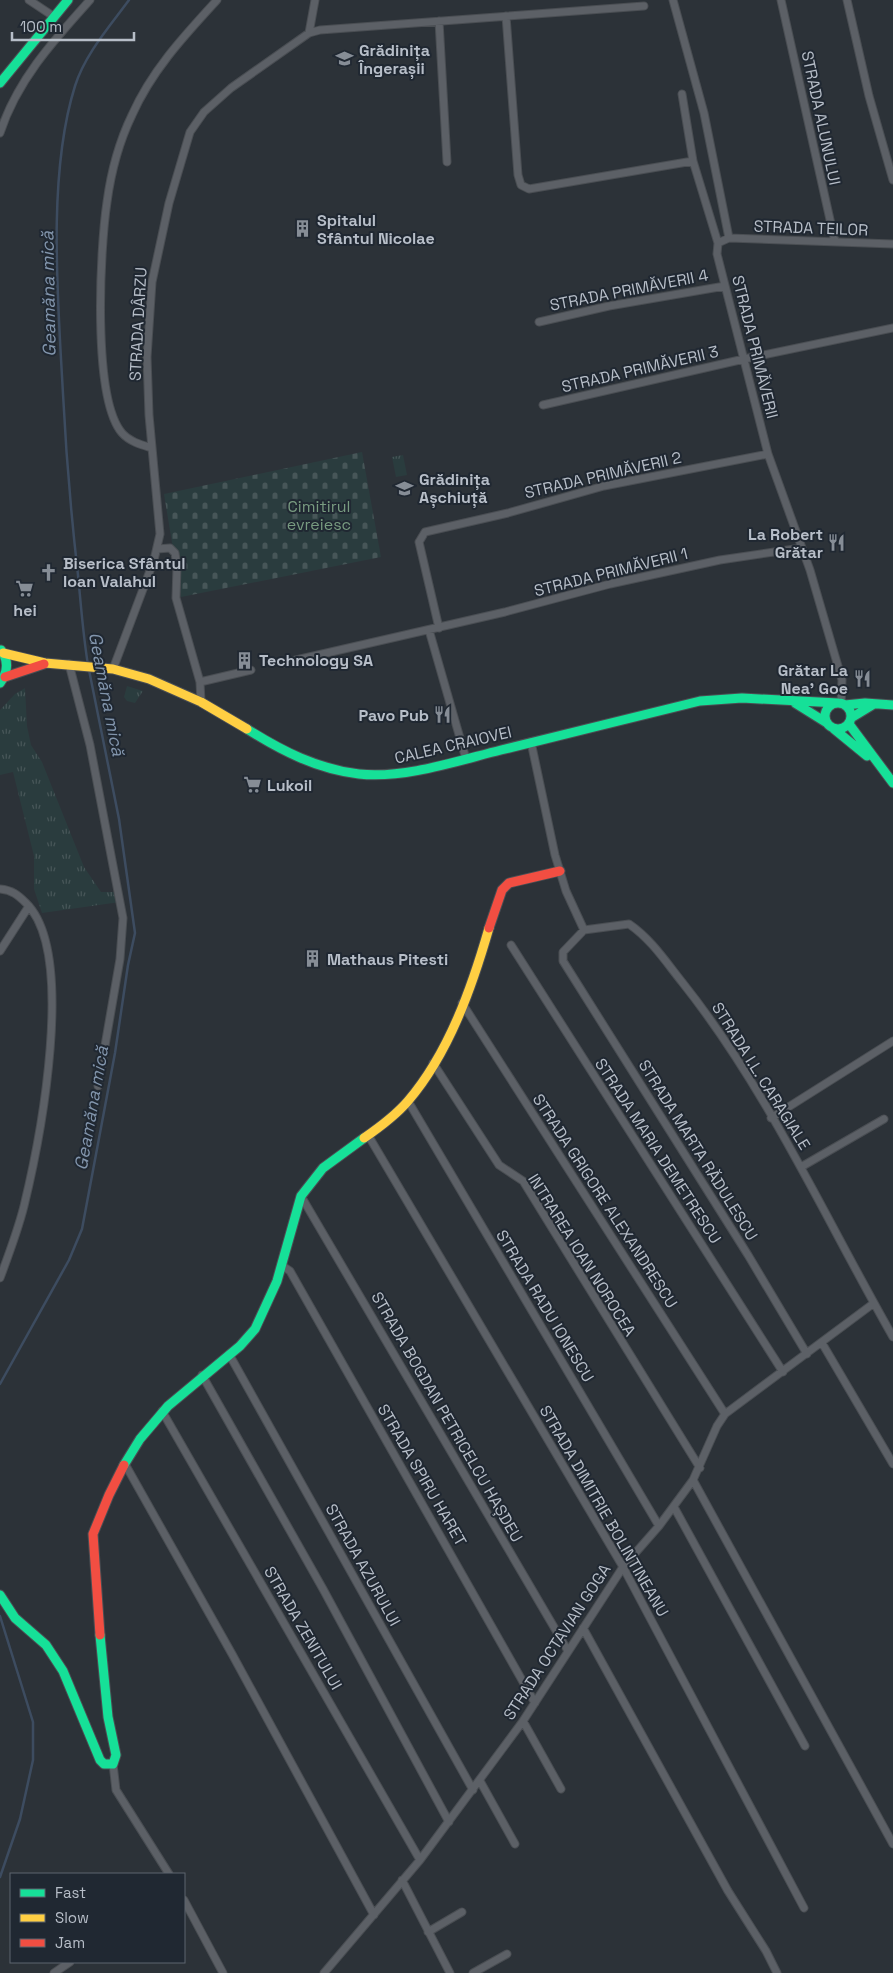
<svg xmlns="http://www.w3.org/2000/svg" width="893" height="1973" font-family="'Space Grotesk',sans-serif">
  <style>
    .grass { fill: url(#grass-tufts) }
    .cemetery { fill: url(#cemetery-stones) }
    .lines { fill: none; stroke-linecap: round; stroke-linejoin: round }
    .stream { stroke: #3d4c60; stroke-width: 2.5 }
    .street-casing { stroke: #4a4e53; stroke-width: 9 }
    .fast-casing { stroke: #4a4e53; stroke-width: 11 }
    .slow-casing { stroke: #4a4e53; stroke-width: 11 }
    .jam-casing { stroke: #4a4e53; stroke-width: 11 }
    .street { stroke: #5c6066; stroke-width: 7 }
    .fast { stroke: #16e098; stroke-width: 9 }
    .slow { stroke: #ffcf43; stroke-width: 9 }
    .jam { stroke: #f24e42; stroke-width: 9 }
    .labels { text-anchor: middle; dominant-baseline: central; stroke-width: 4; stroke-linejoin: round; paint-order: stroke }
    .poi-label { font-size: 16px; font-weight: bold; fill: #b7bec8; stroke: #202832; text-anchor: start }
    .street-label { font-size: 16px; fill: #b7bec8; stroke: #202832 }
    .park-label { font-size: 16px; fill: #789b80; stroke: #202832 }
    .water-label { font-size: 18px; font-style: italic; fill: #8295ac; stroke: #202832 }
  </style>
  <defs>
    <pattern id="grass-tufts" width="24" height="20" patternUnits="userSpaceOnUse" patternTransform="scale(1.25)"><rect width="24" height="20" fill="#2a3c3e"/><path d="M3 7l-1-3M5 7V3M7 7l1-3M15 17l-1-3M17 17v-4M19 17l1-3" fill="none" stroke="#475658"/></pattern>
    <pattern id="cemetery-stones" width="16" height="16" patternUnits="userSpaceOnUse" patternTransform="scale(1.25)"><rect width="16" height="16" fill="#2a3c3e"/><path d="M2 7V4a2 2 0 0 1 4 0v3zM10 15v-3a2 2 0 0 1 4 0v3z" fill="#475658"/></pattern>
  </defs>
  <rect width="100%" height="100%" fill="#2c3238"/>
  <path class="grass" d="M403,455L407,475L396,477L392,457Z
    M127,686L143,691L135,703L127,701L124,697Z
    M25,688L27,726L31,745L42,762L84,867L101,892H118L120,902L42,913L34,889V856L13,772L0,775V710L15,694Z"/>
  <path class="cemetery" d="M362,452L381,557L181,597L164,494Z"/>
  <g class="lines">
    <path class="stream" d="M88,665C83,635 81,605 78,575C71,514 66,454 63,394C58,301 47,175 75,86C85,54 110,26 129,0
      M0,1384L69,1260L82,1229L115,1053L128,965L135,933L119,819L89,670
      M0,1616L33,1722V1760L20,1819L0,1877"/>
    <defs>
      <path id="street" d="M29,0L53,16
        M673,0L704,113L729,238L718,243L717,254L768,454L810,570L842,680L841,704
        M781,0L835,242
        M847,0L869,96L893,180
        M506,16L518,175L521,185L529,189L693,161L718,243
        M439,21L447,162
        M309,33L320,30L644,6
        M682,94L693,161
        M0,133C17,80 54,40 90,0
        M729,238L893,244
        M539,322L609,306L725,286
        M543,405L744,359L893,328
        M152,448C142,445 130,442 122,433C92,398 100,248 107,202C111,172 119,142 132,115C152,70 184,36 217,0
        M157,549L170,548L175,553L177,566L176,598L200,682L201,702
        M439,628L419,542L425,532L508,513L604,486L768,454
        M429,630L466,759
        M283,663L505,612L610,584L720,560L801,548
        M69,664L90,745L123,918L120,959L98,1086
        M113,669L154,560L160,534L149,415L147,357L152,282L169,203L190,132L204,112L231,88L309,33L315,0
        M200,682L251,670
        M531,742L555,855L566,891L584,930L629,924C651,939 666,962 682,982C768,1090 825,1218 893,1337
        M0,889C12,890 18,895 26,903C77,953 40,1140 24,1206C18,1230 9,1254 0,1278
        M584,930L563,952V961L748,1255L807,1354
        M511,945L783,1372
        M0,951L29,906
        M462,1003L725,1414
        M433,1063L499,1165L523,1181L700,1468
        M408,1101L659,1526
        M771,1118L893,1041
        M368,1135L623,1567L804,1908
        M801,1167L884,1119
        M301,1196L568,1651
        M281,1265L290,1271L535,1703
        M822,1343L893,1464
        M229,1354L473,1790
        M202,1375L323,1589L449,1822
        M162,1411L420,1860
        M125,1464L232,1654L374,1915
        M693,1480L893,1844
        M674,1507L805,1746
        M583,1628L728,1891L766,1951L777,1973
        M523,1721L561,1789
        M113,1764L116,1790L169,1874
        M480,1781L515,1844
        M402,1880L450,1973
        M184,1900L223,1973
        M428,1932L462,1912
        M54,1973L70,1962
        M324,1973L420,1860L523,1721L623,1567L659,1526L693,1480L717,1426L725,1414L874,1303
        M473,1973L507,1954"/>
      <path id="fast" d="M0,83L68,0
        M0,683C8,672 9,661 1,650
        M795,703L827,723
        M825 716a13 13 0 1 1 26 0a13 13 0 1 1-26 0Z
        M845,705L865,703L893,705
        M851,718L874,704
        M849,724L893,783
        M247,729C282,751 317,769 359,774C404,779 457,761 501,750C567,734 634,717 700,701L742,698L838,703
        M834,729L867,756
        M124,1465L140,1439L168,1406L240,1346L255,1329L277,1281L301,1196L323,1168L364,1138
        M0,1595L15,1618L46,1645L63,1671L100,1760L104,1764H113L116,1755L108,1717L100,1635"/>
      <path id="slow" d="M3,653L45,663L113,669L149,679L201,702L247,729
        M364,1138C380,1127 396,1115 408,1101C449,1053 472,987 489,928"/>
      <path id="jam" d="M5,677L44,664
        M489,928L502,890L509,883L560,871
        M100,1635L93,1534L109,1495L124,1465"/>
    </defs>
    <use href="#street" class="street-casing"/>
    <use href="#fast" class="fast-casing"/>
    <use href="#slow" class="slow-casing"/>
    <use href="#jam" class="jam-casing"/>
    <use href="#street" class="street"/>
    <use href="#fast" class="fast"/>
    <use href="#slow" class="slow"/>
    <use href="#jam" class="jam"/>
  </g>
  <defs>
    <symbol id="school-bare" viewBox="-9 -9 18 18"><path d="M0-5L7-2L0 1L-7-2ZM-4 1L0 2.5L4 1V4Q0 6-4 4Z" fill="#868d96" stroke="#202832" stroke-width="2.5" paint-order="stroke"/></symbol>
    <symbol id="building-bare" viewBox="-9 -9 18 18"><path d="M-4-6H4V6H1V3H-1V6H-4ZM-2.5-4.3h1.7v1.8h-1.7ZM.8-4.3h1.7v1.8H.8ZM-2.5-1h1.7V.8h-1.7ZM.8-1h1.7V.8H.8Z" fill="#868d96" stroke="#202832" stroke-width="2.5" paint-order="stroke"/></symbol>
    <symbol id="restaurant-bare" viewBox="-9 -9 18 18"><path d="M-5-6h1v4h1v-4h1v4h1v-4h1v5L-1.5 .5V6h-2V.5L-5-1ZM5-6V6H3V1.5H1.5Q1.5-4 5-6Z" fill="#868d96" stroke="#202832" stroke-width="2.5" paint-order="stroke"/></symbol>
    <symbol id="church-bare" viewBox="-9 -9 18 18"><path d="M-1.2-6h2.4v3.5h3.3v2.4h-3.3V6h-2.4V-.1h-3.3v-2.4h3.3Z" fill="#868d96" stroke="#202832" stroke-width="2.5" paint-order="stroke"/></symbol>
    <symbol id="supermarket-bare" viewBox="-9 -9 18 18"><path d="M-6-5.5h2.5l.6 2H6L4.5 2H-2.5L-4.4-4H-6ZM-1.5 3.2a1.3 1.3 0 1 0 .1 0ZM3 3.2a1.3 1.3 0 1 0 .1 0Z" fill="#868d96" stroke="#202832" stroke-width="2.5" paint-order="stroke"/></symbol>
  </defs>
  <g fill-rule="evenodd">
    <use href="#school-bare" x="332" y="46" width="25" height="25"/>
    <use href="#building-bare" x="290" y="216" width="25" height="25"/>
    <use href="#school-bare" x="392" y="476" width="25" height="25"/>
    <use href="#restaurant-bare" x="824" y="530" width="25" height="25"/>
    <use href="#church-bare" x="36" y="560" width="25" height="25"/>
    <use href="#supermarket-bare" x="12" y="576" width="25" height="25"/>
    <use href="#building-bare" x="232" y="648" width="25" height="25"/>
    <use href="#restaurant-bare" x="850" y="666" width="25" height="25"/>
    <use href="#restaurant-bare" x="430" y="702" width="25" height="25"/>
    <use href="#supermarket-bare" x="240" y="772" width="25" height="25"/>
    <use href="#building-bare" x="300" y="946" width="25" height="25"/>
  </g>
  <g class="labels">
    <g class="poi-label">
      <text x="359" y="50">Grădinița<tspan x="359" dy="18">Îngerașii</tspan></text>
      <text x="317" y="220">Spitalul<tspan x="317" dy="18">Sfântul Nicolae</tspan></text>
      <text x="419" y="479">Grădinița<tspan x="419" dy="18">Așchiuță</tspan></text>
      <text x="823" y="534" text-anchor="end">La Robert<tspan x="823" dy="18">Grătar</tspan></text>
      <text x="63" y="563">Biserica Sfântul<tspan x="63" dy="18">Ioan Valahul</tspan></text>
      <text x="25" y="610" text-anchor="middle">hei</text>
      <text x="259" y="660">Technology SA</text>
      <text x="848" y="670" text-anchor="end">Grătar La<tspan x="848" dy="18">Nea' Goe</tspan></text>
      <text x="429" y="715" text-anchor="end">Pavo Pub</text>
      <text x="267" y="785">Lukoil</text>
      <text x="327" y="959">Mathaus Pitesti</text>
    </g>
    <g class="street-label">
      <text transform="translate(821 118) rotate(78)">STRADA ALUNULUI</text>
      <text transform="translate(811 228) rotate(2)">STRADA TEILOR</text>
      <text transform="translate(629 290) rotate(-11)">STRADA PRIMĂVERII 4</text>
      <text transform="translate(138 324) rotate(-87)">STRADA DÂRZU</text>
      <text transform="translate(755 347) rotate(76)">STRADA PRIMĂVERII</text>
      <text transform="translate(640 369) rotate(-13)">STRADA PRIMĂVERII 3</text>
      <text transform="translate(603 475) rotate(-13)">STRADA PRIMĂVERII 2</text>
      <text transform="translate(611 572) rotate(-14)">STRADA PRIMĂVERII 1</text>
      <text transform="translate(453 745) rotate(-13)">CALEA CRAIOVEI</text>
      <text transform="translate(761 1076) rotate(58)">STRADA I.L. CARAGIALE</text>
      <text transform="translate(698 1150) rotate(58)">STRADA MARTA RĂDULESCU</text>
      <text transform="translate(658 1151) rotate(57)">STRADA MARIA DEMETRESCU</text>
      <text transform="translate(605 1201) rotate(57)">STRADA GRIGORE ALEXANDRESCU</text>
      <text transform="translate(582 1255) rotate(58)">INTRAREA IOAN NOROCEA</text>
      <text transform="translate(545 1306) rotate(59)">STRADA RADU IONESCU</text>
      <text transform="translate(447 1417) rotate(60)">STRADA BOGDAN PETRICELCU HAȘDEU</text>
      <text transform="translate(422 1475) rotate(60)">STRADA SPIRU HARET</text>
      <text transform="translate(604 1511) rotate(60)">STRADA DIMITRIE BOLINTINEANU</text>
      <text transform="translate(363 1565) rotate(61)">STRADA AZURULUI</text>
      <text transform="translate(303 1628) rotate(60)">STRADA ZENITULUI</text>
      <text transform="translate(557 1642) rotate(-57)">STRADA OCTAVIAN GOGA</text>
    </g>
    <g class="park-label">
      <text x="319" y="506">Cimitirul<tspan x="319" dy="18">evreiesc</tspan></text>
    </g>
    <g class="water-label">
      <text transform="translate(48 294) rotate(-91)">Geamăna mică</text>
      <text transform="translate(107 694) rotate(79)">Geamăna mică</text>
      <text transform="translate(91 1108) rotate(-80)">Geamăna mică</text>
    </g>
  </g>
  <rect x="10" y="1873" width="175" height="90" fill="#202832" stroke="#5c646e"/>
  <rect x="20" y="1889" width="25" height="8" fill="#16e098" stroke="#5c646e"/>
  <text x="55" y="1898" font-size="15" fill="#b7bec8">Fast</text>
  <rect x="20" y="1914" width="25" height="8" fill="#ffcf43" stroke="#5c646e"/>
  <text x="55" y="1923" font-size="15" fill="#b7bec8">Slow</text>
  <rect x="20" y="1939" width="25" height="8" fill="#f24e42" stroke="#5c646e"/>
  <text x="55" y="1948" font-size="15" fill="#b7bec8">Jam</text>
  <path d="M12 32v8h122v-8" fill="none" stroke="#b7bec8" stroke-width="2.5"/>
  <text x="20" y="32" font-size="15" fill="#b7bec8" stroke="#202832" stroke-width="4" paint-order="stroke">100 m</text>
</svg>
